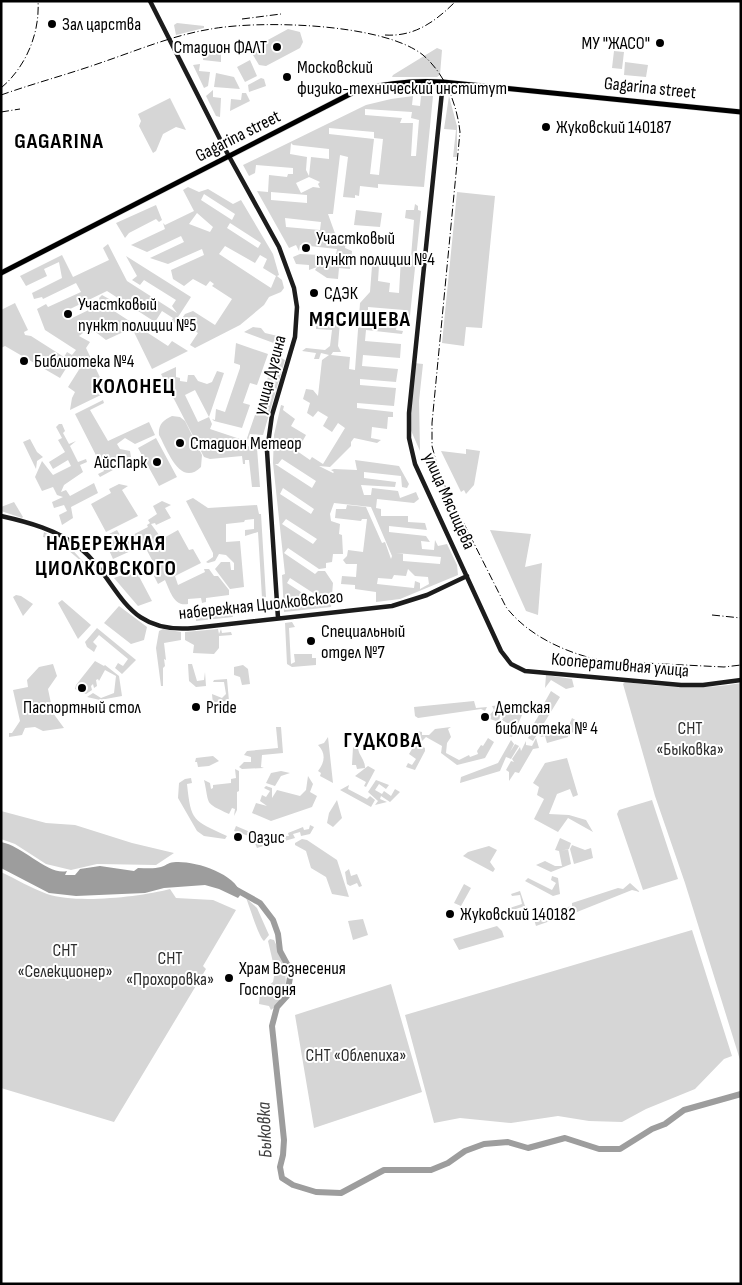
<svg xmlns="http://www.w3.org/2000/svg" width="742" height="1285" font-family="'Sofia Sans Condensed',sans-serif">
  <style>
    .green { fill: #d6d6d6; fill-rule: evenodd }
    .water { fill: #9d9d9d }
    .lines { fill: none; stroke-linecap: round; stroke-linejoin: round }
    .river { stroke: #9d9d9d; stroke-width: 6 }
    .primary-casing { stroke: #dbdbdb; stroke-width: 6 }
    .secondary { stroke: #1c1c1c; stroke-width: 4.5 }
    .primary { stroke: #000; stroke-width: 5 }
    .rail { stroke: #000; stroke-width: 1; stroke-dasharray: 8 2.5 1 2.5; stroke-linecap: butt }
    .poi-dot { fill: #000; stroke: #fff; stroke-width: 2 }
    .labels { text-anchor: middle; dominant-baseline: central; stroke-width: 4; stroke-linejoin: round; paint-order: stroke }
    .poi-label { font-size: 18px; fill: #000; stroke: #fff; text-anchor: start }
    .street-label { font-size: 18px; fill: #000; stroke: #fff }
    .park-label { font-size: 18px; fill: #2d2d2d; stroke: #fff }
    .water-label { font-size: 19px; font-style: italic; fill: #3e3e3e; stroke: #fff }
    .district-label { font-size: 22px; font-weight: bold; letter-spacing: 1px; fill: #000; stroke: #fff }
  </style>
  <rect width="100%" height="100%" fill="#fff"/>
  <path class="green" d="M177,23L204,26V28L176,35L174,25Z
    M288,29L300,32L303,42L300,48L266,66L259,65L253,55L255,47Z
    M216,47L221,48V62L203,60L204,49L216,50Z
    M437,48L442,50L440,75L437,77H392L393,75Z
    M614,51L624,52L622,69L612,68Z
    M250,60L257,76L245,82L237,67Z
    M625,62L648,65L646,77L624,75Z
    M200,64L199,71L210,72L208,86L204,88L193,65Z
    M216,73L234,77L240,89L214,87Z
    M261,78L264,79L266,86L249,92L248,85Z
    M213,90V97L221,98L220,117L216,116L206,96Z
    M242,93H246L250,101L230,111L231,99L241,100Z
    M413,96L412,105L420,106L421,96H433L424,187L378,184V188L360,186L359,196L355,195V198L343,197L348,157L340,155L333,214H328L337,239L346,240L345,248L352,251L350,269L339,268L338,279L327,278L315,270L317,267L309,270V265L296,264L293,257L300,254L340,256L336,255L337,249L300,245L299,251L296,245L289,248L257,191L268,192L269,175L287,177L288,174H293V168L256,165L255,173L249,176L243,165L366,105L391,99ZM365,109L412,112L411,118L419,120L416,156H411L413,123H400L402,118L365,115ZM329,128L374,132V138L383,139L379,175L370,174L374,139L329,134ZM291,143L293,145L329,149V159L311,157L309,176L306,170L307,157L290,154ZM309,177L320,182L318,184L320,188L313,187L301,193L296,183ZM271,192L307,195V203L271,200ZM285,218L321,222L320,230L286,227Z
    M449,96L457,126V157H453L456,130L444,129Z
    M170,98L186,130L176,127L163,134L156,151L153,153L139,126L141,121L138,114Z
    M188,187L199,192L208,189L233,204L241,200L273,254L279,275L277,276L282,280L284,288L281,292L269,297L264,305L240,325L195,348L190,345L198,333L180,321L185,314L193,311L215,325L232,299L212,286L214,284L210,281L206,286L193,279L184,286L173,279L171,270L204,255L202,249L168,264L150,258L184,242L181,236L147,252L131,245L165,229L163,223L165,225L194,211L183,190ZM204,194L235,214L232,220L201,200ZM197,213L213,227L210,232L189,224ZM230,223L261,243L258,248L227,228ZM225,246L255,263L260,255L267,259L263,268L276,276L271,288L219,254Z
    M457,192L495,196L482,328L466,327L464,346L442,343Z
    M415,204L418,206V210L421,211L409,325L397,324L396,330L403,331L402,334L366,330L365,341L401,344L400,358L363,355L362,366L398,369L396,382L360,379V385L396,388L394,406L357,403V408L393,412V417H388L387,429L372,427L371,438L381,440L377,443L354,438L351,442V446L330,467L319,466L333,473L334,472L331,470L334,469L357,470L355,460L399,466L409,484L407,488L402,487L401,476L364,472V478L396,482L395,487L361,485L364,495H371L372,488L398,491L400,498L416,492L419,499L414,503L377,499L376,508L381,509V516H408V522L425,523L427,530L389,526V532L426,536L430,542L421,541L422,549L434,550L435,540L438,546L447,544L457,565L458,575L400,599L376,602V592L355,589V585L341,584L342,576L356,577L357,564H346L343,560L347,556L348,550L363,552L367,519H362L361,521L335,518L336,509H346L347,505L366,507L382,543L385,542L391,559L392,556L371,507L334,503L330,514L331,521L340,524L339,534L342,535L343,554H333L332,562L326,563V568L319,569L288,548L284,553L315,574L318,571H325L333,583L331,607L284,612L282,575L285,574L273,463L274,435L281,405L284,406L283,410L295,419L291,426L306,435L297,451L310,460L312,457L323,464L345,428L338,423L332,432L323,426L328,417L318,411L313,417L307,413L310,403L303,399L306,389L313,390L318,396L322,360L329,355L321,353L319,359H314L316,353L302,351L306,348L325,350L330,346L332,330L316,329V323H309L313,320L340,321L338,346L341,352H333L331,355L350,357L349,369L355,370L360,303L370,292L372,266H379L378,281L390,283L389,292L399,293L401,258L411,257L414,220L405,218L406,210H414ZM368,307L404,310V316L368,313ZM282,459L316,481L312,488L275,464H278ZM283,488L314,509L311,514L280,494ZM286,519L317,539L313,544L282,524ZM396,553L441,557L440,564L403,561V554ZM408,569L415,576L428,577L429,584L420,589V583L415,581L414,588L377,584L378,578L392,579L394,575L406,576ZM290,578L321,598L318,603L287,583Z
    M156,205L162,220L159,222L156,219L129,233L125,238L116,223Z
    M356,210L382,213L380,227L354,225Z
    M108,244L127,281L177,313L172,306L176,300L144,280L140,285L132,280L137,276L126,256L191,297L169,331L166,329L173,318L162,311L155,322L107,291L66,311L68,320L101,304L99,298L102,295L118,304L114,311L168,346L172,341L188,351L152,369L132,328L106,340L93,330L91,333L87,330L79,336L90,342L86,348L107,392L70,410L72,398L75,392L68,387L80,368L70,362L60,378L5,346L1,348V310L15,303L28,330L24,332L25,335L31,336L64,357L67,352L72,355L76,350L45,330L37,309L46,304L48,307L81,292L76,283L43,299L42,297L34,299L32,293L62,278L59,262L44,269L47,276L26,286L20,276L62,255L73,277L109,260L103,248Z
    M253,327L261,328L265,333L286,338L281,358L285,360L263,435L250,434L246,446L257,448L260,487H252L249,460H245V464H243L242,456L210,459L204,457L161,374L176,367V377L180,378V381L187,382L188,375H194L198,381L207,384L212,382L217,371L224,373L209,417L212,424L210,429L246,441L279,345L244,332ZM195,390L209,417L198,422L185,395Z
    M236,343L268,354L257,385L250,383L243,403L250,405L242,428L214,421L212,419L215,420L216,409L225,412L240,368V365L234,363Z
    M414,363L423,364L419,401L420,451L409,426Z
    M103,400L104,403L90,410L108,441L149,422L155,435L135,444L125,438L117,444L120,449L130,451L131,457L123,461L124,464L100,477L98,474L104,471L75,414Z
    M172,416L180,417L185,421L202,455L201,467C180,488 167,449 159,435C158,425 163,420 172,416Z
    M59,424H62L65,431L63,433L69,444L76,441L70,446L78,462L86,459L87,462L80,465L83,472L64,485L61,492L66,490L70,496L94,483L98,493L71,507L73,518L62,525L59,515L67,511L64,505L54,508L52,502L63,497L57,495L53,487L42,491L35,477L42,461L53,475L71,466L68,460L53,469L49,462L65,452L58,440L62,438L56,427Z
    M156,438L177,477L159,486L138,448Z
    M30,439L37,452L43,457L37,461L36,469L23,442Z
    M466,449L480,451L474,485L466,494L464,490L461,492L441,451L466,454Z
    M119,484L128,486L122,490L138,516L106,532L91,504L111,493L109,489Z
    M193,498L208,508L257,505L259,514H261L266,597L262,598L258,532L245,536V530L254,529V519L245,520L244,522L226,524V542L240,541L244,587L230,589L215,569L221,562H230L231,570H234V563L226,555L219,554L215,561L208,563L206,562L213,557V553L186,501Z
    M162,501L171,505L165,508L171,518L156,525L155,523L151,524L162,539L178,530L189,550L193,549L201,563L175,576L178,585L205,572L204,569H209L214,576H218L229,590V595L206,598V602L202,603L201,598L188,599V604C174,607 170,591 165,580L158,584L154,576L159,573L144,545L113,559L103,537L117,530L123,540L148,527L147,525L150,523L148,520L157,514L153,506Z
    M14,502L23,517L22,518L1,511V507Z
    M490,530L531,534L525,567L542,563L538,615L526,611Z
    M44,532L68,545L99,579L81,561L56,540L43,537Z
    M133,565L152,601L138,606L114,578L125,574Z
    M16,595L21,596L33,604L23,616L13,597Z
    M62,600L91,625L78,639L58,603Z
    M119,606L147,627L144,640L131,644L104,623Z
    M232,612L233,617L196,621V615Z
    M292,622L295,627L289,628L291,664L295,662L294,654H312V658H316V665L292,667L287,664L285,623Z
    M97,628L136,660L122,674L115,668L118,663L123,666L128,659L99,635L93,642L97,646L94,652L87,647L85,642Z
    M163,629L181,632V640L164,643L166,660L164,659L165,666L163,668V686H161L156,648L159,631Z
    M218,629L219,634L221,629L222,633L231,632L232,635L219,636V648L214,654L193,653L194,645L185,640V632Z
    M95,661L104,666L105,665L119,676L122,696L100,700L87,697L93,693L101,698L114,693L116,676L105,670L99,681L98,679L96,680L97,686L94,688L93,684L91,686L92,690L86,694L75,689L76,685Z
    M53,664L57,676L48,689L53,713L64,728L43,731L35,727L25,728L22,735L9,737V733H12L20,721L13,690L28,687L27,680L39,667Z
    M188,664H192L197,681L204,680L205,672L206,686L196,687L189,681Z
    M243,665L248,669L250,684L242,685L240,677L234,675V667Z
    M546,675L572,679L574,687L566,689L551,680L545,688Z
    M227,679L229,701L215,702L213,705L212,694L222,698L226,694L224,682H213L214,680Z
    M625,682C665,687 701,690 741,683V1063L685,883L655,796L623,684Z
    M551,691L560,697L533,741L528,738L535,727L533,725L539,715L538,714Z
    M474,701L476,708L487,707L485,711L481,709L418,718L415,716L414,707Z
    M502,705L522,715L512,737L497,732L499,728L505,731L509,724L502,720L503,718L500,716L499,722L487,718L494,710L492,706Z
    M572,718L577,721L580,730L568,734V737L547,743L545,736L540,737L550,729L558,733L566,732Z
    M276,727H281L283,753L262,755L261,767L264,768L242,769L239,767L244,762H251V757L244,755L247,751L278,748Z
    M451,727L448,729L451,737L447,743L446,753L459,760L469,755L470,757L478,754L477,751L481,745L483,746L488,738L494,742L485,758L457,765L441,753L442,746L426,737L421,742L415,736L417,731L422,732V735H429L435,729Z
    M328,737L333,783L320,776L321,773L318,771C325,762 326,753 318,745L324,743Z
    M536,738L539,748L533,749L519,773L515,772L509,781V772L506,770L511,761L514,762L512,759L520,747L521,751L526,741V745L532,746Z
    M511,740L514,744L510,752L515,744L519,746L511,759L506,757L500,771L460,783L461,777L498,763Z
    M415,742L425,748V751L415,770L406,767L408,763L412,765L416,759L409,754L412,749L406,747Z
    M353,747H358C358,755 365,759 365,768L357,769L356,765H352Z
    M213,756L219,761L209,766L198,767L197,762H195L196,758Z
    M567,758L578,795L573,797L570,789L557,794L549,814L569,815L586,820L593,832L568,818L558,832L534,819L544,799L537,795L539,787L533,783L545,763Z
    M368,766L375,770L366,787L364,786L366,782L355,776Z
    M235,769L239,771V791L237,792V810L234,816L235,809L232,808L229,814C203,802 210,805 204,780L210,783L211,789L213,788V785L231,783V779L236,778Z
    M281,771L290,773L281,776L275,786L266,783L271,773Z
    M308,776L313,784L310,792L317,796L312,807L271,821L252,813L256,803L267,806L260,801L262,795L266,797L270,791L264,788L266,786L272,788V798L277,790L300,796L306,790Z
    M191,778L192,783L187,784C191,822 193,820 227,836L225,839L204,836L197,831L178,798L179,783L185,779Z
    M376,780L389,785L386,789L379,784L375,790L382,794L384,791L391,796L395,789L400,792L390,802L381,796L380,799L387,802L375,805L378,801L368,792Z
    M349,785L348,789L367,799L370,796L375,800L371,807L340,790Z
    M337,800L342,818L333,827L327,823L329,813Z
    M652,800L678,879L643,890L617,814L619,810Z
    M1,811L46,823L75,825L132,843L174,853L156,865L97,864L71,870L46,864L15,844L1,839Z
    M310,825L314,827L310,834L301,836L300,832L293,834L295,838L281,842L279,841L282,836H289L288,833L303,827L304,830L309,829Z
    M236,826L269,840L270,844L257,848L252,837L234,831Z
    M560,838L571,843L569,849L561,851L568,849L571,864L551,872L536,865L545,861L555,866H562L559,851L555,850Z
    M302,839L307,840L337,860L349,897L332,894L326,877L311,868L306,851L295,845V843Z
    M572,845L585,850L591,848L593,858L574,864L570,849Z
    M489,846L497,850L490,862L495,869L493,872L463,856L468,852Z
    M349,869L351,876L357,874L362,886L359,887L357,883L350,886L347,884L345,872Z
    M1,872C16,879 31,888 47,894C76,904 140,897 170,889L176,898L213,900L236,910L203,966L206,969L114,1122L1,1088Z
    M552,876L558,878L560,894L553,896L525,881L528,878L552,890L556,883L551,880Z
    M630,883L640,892L632,890L562,918L560,909L572,906V903L618,888L623,889Z
    M464,884L471,888L461,906L454,903Z
    M520,891L525,906L488,918V915L522,904L520,895L512,896L511,894Z
    M246,898L257,908L269,935L264,941C258,936 250,907 246,898Z
    M556,909V919L536,926L533,916Z
    M363,919L368,935L353,940L348,921Z
    M497,926L502,931L504,937L459,950L453,939Z
    M692,930L732,1056L724,1059L695,1089L646,1109L622,1122L589,1121L558,1116L511,1123L460,1118L434,1123L405,1015Z
    M270,939L274,940C285,962 295,993 271,1010L269,1006L259,1004L260,992L273,982L275,971L268,941Z
    M391,984L422,1092L314,1128L295,1015Z"/>
  <path class="water" d="M1,842C23,846 49,876 67,871L65,875H75L80,869L100,866L134,871L138,868C146,868 154,869 161,867C167,865 169,862 176,862C195,861 235,873 241,894L238,898L219,889L205,885L164,888L145,893L76,896L49,893L1,868Z"/>
  <g class="lines">
    <path class="river" d="M235,889L260,903L273,920L278,934L280,951L287,964L290,977L287,996L277,1007L272,1026L284,1140L283,1155L280,1167L282,1178L293,1185L316,1192L341,1193L384,1170H431L448,1163L465,1151L484,1144L508,1142L528,1148L565,1138L599,1149H620L652,1129L665,1124L684,1110L741,1094"/>
    <defs>
      <path id="primary" d="M1,273L358,90C387,83 413,80 443,82L741,112"/>
    </defs>
    <use href="#primary" class="primary-casing"/>
    <path class="secondary" d="M150,1L225,149L279,247L294,288L297,307L295,337L272,415L267,451L278,618
      M443,82L409,413V438L415,464L501,651L511,664L525,671L681,685H703L741,680
      M1,516C28,522 57,530 79,547C121,582 122,635 194,628L392,606L427,595L467,576"/>
    <use href="#primary" class="primary"/>
    <path class="rail" d="M242,19L281,14
      M385,35C415,37 436,21 456,1
      M1,88C26,67 40,33 38,1
      M1,95C35,83 69,74 103,62C138,50 174,35 211,29C260,20 383,23 423,55C445,74 457,104 460,132L432,423V446L440,476L506,607C529,637 569,654 604,661L724,667L741,665
      M1,112L20,109
      M712,615L741,618"/>
  </g>
  <g class="poi-dot">
    <circle cx="52" cy="24" r="5"/>
    <circle cx="660" cy="43" r="5"/>
    <circle cx="277" cy="47" r="5"/>
    <circle cx="287" cy="77" r="5"/>
    <circle cx="546" cy="127" r="5"/>
    <circle cx="306" cy="248" r="5"/>
    <circle cx="314" cy="293" r="5"/>
    <circle cx="68" cy="314" r="5"/>
    <circle cx="24" cy="361" r="5"/>
    <circle cx="180" cy="443" r="5"/>
    <circle cx="157" cy="462" r="5"/>
    <circle cx="311" cy="641" r="5"/>
    <circle cx="82" cy="688" r="5"/>
    <circle cx="196" cy="707" r="5"/>
    <circle cx="485" cy="717" r="5"/>
    <circle cx="238" cy="837" r="5"/>
    <circle cx="450" cy="914" r="5"/>
    <circle cx="229" cy="978" r="5"/>
  </g>
  <g class="labels">
    <g class="poi-label">
      <text x="62" y="24">Зал царства</text>
      <text x="650" y="43" text-anchor="end">МУ "ЖАСО"</text>
      <text x="267" y="47" text-anchor="end">Стадион ФАЛТ</text>
      <text x="297" y="67">Московский<tspan x="297" dy="21">физико-технический институт</tspan></text>
      <text x="556" y="127">Жуковский 140187</text>
      <text x="316" y="238">Участковый<tspan x="316" dy="21">пункт полиции №4</tspan></text>
      <text x="324" y="293">СДЭК</text>
      <text x="78" y="304">Участковый<tspan x="78" dy="21">пункт полиции №5</tspan></text>
      <text x="34" y="361">Библиотека №4</text>
      <text x="190" y="443">Стадион Метеор</text>
      <text x="147" y="462" text-anchor="end">АйсПарк</text>
      <text x="321" y="631">Специальный<tspan x="321" dy="21">отдел №7</tspan></text>
      <text x="82" y="707" text-anchor="middle">Паспортный стол</text>
      <text x="206" y="707">Pride</text>
      <text x="495" y="707">Детская<tspan x="495" dy="21">библиотека № 4</tspan></text>
      <text x="248" y="837">Оазис</text>
      <text x="460" y="914">Жуковский 140182</text>
      <text x="239" y="968">Храм Вознесения<tspan x="239" dy="21">Господня</tspan></text>
    </g>
    <g class="street-label">
      <text transform="translate(650 88) rotate(6)">Gagarina street</text>
      <text transform="translate(238 136) rotate(-27)">Gagarina street</text>
      <text transform="translate(270 375) rotate(-75)">улица Дугина</text>
      <text transform="translate(449 501) rotate(66)">улица Мясищева</text>
      <text transform="translate(261 605) rotate(-6)">набережная Циолковского</text>
      <text transform="translate(620 665) rotate(5)">Кооперативная улица</text>
    </g>
    <g class="park-label">
      <text x="690" y="728">СНТ<tspan x="690" dy="21">«Быковка»</tspan></text>
      <text x="65" y="950">СНТ<tspan x="65" dy="21">«Селекционер»</tspan></text>
      <text x="170" y="958">СНТ<tspan x="170" dy="21">«Прохоровка»</tspan></text>
      <text x="356" y="1055">СНТ «Облепиха»</text>
    </g>
    <g class="water-label">
      <text transform="translate(265 1130) rotate(-92)">Быковка</text>
    </g>
    <g class="district-label">
      <text x="59" y="141">GAGARINA</text>
      <text x="360" y="319">МЯСИЩЕВА</text>
      <text x="134" y="386">КОЛОНЕЦ</text>
      <text x="106" y="543">НАБЕРЕЖНАЯ<tspan x="106" dy="25">ЦИОЛКОВСКОГО</tspan></text>
      <text x="383" y="740">ГУДКОВА</text>
    </g>
  </g>
  <rect width="742" height="1285" fill="none" stroke="#000000" stroke-width="5"/>
</svg>
